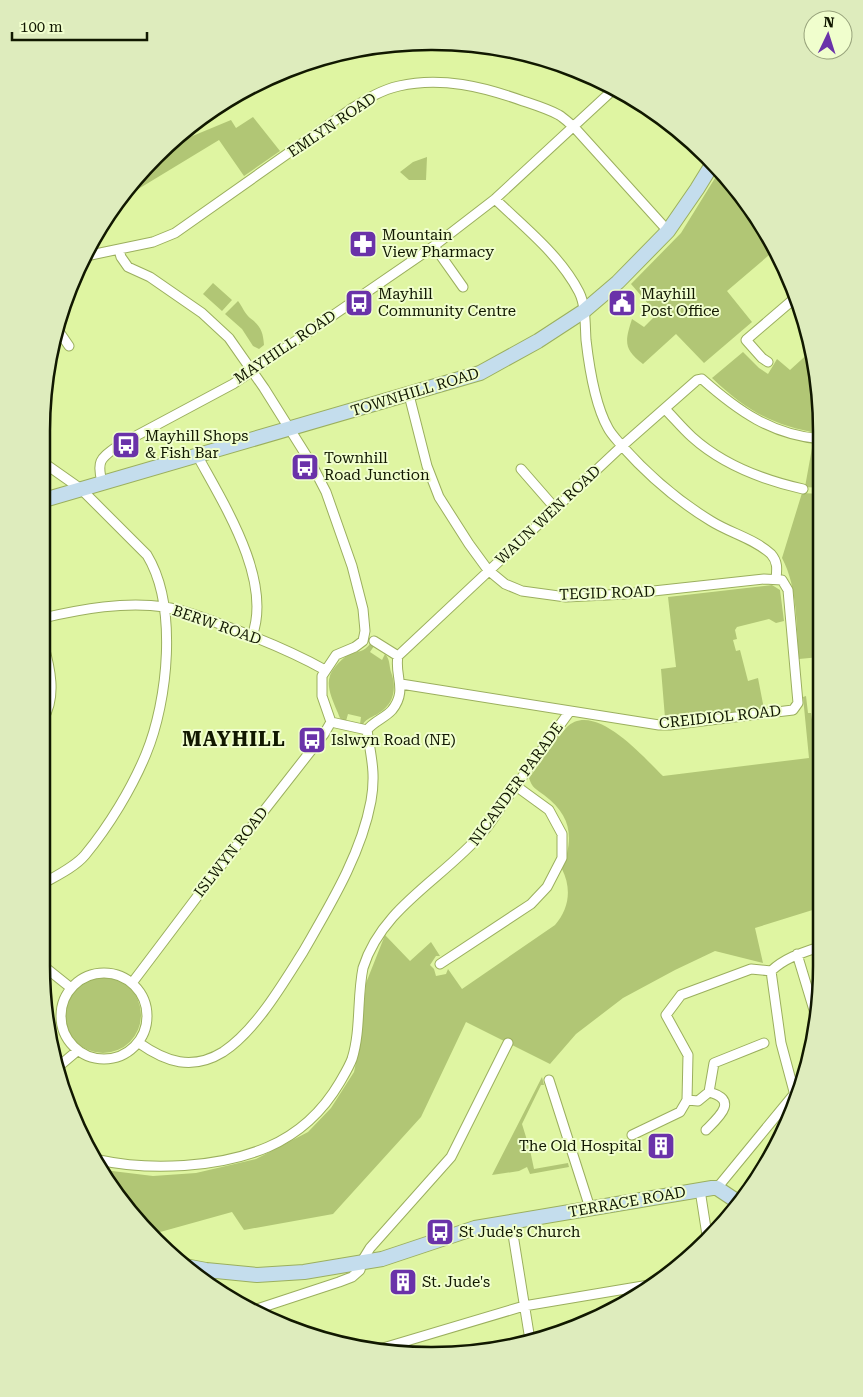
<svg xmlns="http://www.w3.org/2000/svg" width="863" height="1397" font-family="'Roboto Serif',serif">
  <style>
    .green { fill: #b1c675 }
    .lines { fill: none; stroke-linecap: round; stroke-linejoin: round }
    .street-casing { stroke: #9baf5e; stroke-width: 11 }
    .secondary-casing { stroke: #9baf5e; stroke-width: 16 }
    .street { stroke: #fff; stroke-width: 9 }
    .secondary { stroke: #c4dded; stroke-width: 14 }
    .labels { text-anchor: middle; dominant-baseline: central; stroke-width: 4; stroke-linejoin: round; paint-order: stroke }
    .street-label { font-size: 15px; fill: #111800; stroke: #f0fecd }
    .poi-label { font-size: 15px; fill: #111800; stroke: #f0fecd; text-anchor: start }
    .district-label { font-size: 20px; font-weight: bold; letter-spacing: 1px; fill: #111800; stroke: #f0fecd }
    .rim { fill: none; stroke: #111800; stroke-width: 2.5 }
  </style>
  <rect width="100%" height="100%" fill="#dff5a2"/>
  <path class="green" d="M253,117L280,151L244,176L219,140L130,194L119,198L166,147L231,120L236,128Z
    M427,157L426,180H409L400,172L413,162Z
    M720,170L770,237L775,250L727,291L752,322L704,363L676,334L643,364C623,349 625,341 632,319L644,327L657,314L631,284L681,233Z
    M213,283L232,300L222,311L203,294Z
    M238,301C242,306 245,314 250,318C261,326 263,332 264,345L259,349L253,346L242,329L225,314Z
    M812,350L821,406V434C772,425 748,412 712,378L743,352L759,368L768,374L777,359L790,370Z
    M812,448L821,449V488L805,487Z
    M802,493L821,494L820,657L799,659C796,626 798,588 782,558Z
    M772,585L780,590L784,621L776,623L769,619L737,627L735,630L737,639L733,640L736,651L740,650L748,681L758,678L764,709L675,720L665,718L661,669L676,667L668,597Z
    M370,644L374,646L370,652L382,660L385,654C390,659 389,665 391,672C397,688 394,704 379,713C373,717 367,718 363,724H360L361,717L348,714L346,721C339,720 340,717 337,711C331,696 323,681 335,667C339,662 344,657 350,654C358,651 364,652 370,644Z
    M806,696L808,713H811L813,726L820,736L819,908L755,928L763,963L715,951L675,970L623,998L576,1034L550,1064L466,1022L421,1117L333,1214L244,1230L232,1212L153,1234L122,1203L104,1170L153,1176L196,1173L256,1159L308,1132L331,1108L354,1072L361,1038L366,983L385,935L410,961L431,942L440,956H436L430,965L434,969L436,976L446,974L448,969L462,989L555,925C569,909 572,889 562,869C574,838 572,816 544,795C536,789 532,788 529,778C541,762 552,743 566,728C594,699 644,758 663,776L809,758L803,697Z
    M65 1015a38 38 0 1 1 76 0a38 38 0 1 1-76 0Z
    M542,1077L544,1085H541L522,1124L530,1150L534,1169L568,1163L569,1167L530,1174L527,1167L519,1171L492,1175Z"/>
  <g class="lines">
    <defs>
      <path id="street" d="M495,199C524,227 560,255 579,292C586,306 585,325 586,340C589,366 595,405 608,428C611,434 617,440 622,446C648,475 678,501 711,521C730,533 755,539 771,554C778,562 777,569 776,579
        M434,246L463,287
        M119,250L121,257L128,267L150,277L202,313L229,338L264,388L311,463L326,492L352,566L363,609L365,631L363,641L355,647L336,655L322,676V696L331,722
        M86,256L153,242L175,233L351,109C367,99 381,90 399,86C441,76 484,87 523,101C535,105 548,109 559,115C564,118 569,123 574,127L668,231
        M58,330L69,346
        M768,362L762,358L746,340L795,298
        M665,409C674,418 682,428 692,437C723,465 763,480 803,489
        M197,455C223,503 273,580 252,636
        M521,469L555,508
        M102,482C96,459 102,458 119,445L233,384L434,246L495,199L615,88
        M43,618C82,609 125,601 165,607C183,610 202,617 220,624C256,637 291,651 325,670
        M398,656L622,446L697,380L702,379C738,411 772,435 821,439
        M401,684L659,725H670L793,710L798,703L788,590L782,580L764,579L626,594L566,597L522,591L505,584L488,570L469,544L439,497L427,466L409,395
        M43,719C57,697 50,667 43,643
        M331,722L367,730
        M367,730C374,721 385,718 392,710C408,690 394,676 398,656L374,641
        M42,884C56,876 75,867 85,855C109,826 132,788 146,754C168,701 178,606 147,555L81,489L44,463
        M797,954L817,1020
        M41,964L71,988
        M440,964L531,904L547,887L562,858V834L549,810L516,786
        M771,971L781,1043L796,1099
        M771,971C785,958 801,953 819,947
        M61 1016a43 43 0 1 1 86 0a43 43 0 1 1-86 0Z
        M132,983L209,881L324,734L331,722
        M139,1043C166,1062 192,1071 223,1052C256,1030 282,985 303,952C330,905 361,855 371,801C376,773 371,757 367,730
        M58,1067L77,1051
        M549,1080L590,1208
        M687,1100L688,1055L666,1015L681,995L751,969L771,971
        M687,1100L698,1101L709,1092L714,1063L764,1043
        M706,1130C719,1117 739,1100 709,1092
        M632,1135L680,1112L687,1100
        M99,1160C150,1171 219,1168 268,1147C298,1134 323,1111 340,1082C344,1075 349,1067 352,1059C361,1031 357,997 363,968C382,907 443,879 483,832C492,822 499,809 507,798C528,769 549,740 570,711
        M717,1188L795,1093
        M700,1190L707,1235
        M511,1222L530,1340
        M257,1309L339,1282L352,1277L360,1270L362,1261L370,1248L451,1157L508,1043
        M383,1348L524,1306L655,1284"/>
      <path id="secondary" d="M44,500L480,373L538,341L584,311L618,282L668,231L697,189L713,163
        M185,1266L206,1270L257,1275L304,1272L382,1259L475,1228L712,1188H717L741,1204"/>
    </defs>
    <use href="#street" class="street-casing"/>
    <use href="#secondary" class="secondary-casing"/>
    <use href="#street" class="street"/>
    <use href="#secondary" class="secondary"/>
  </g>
  <defs>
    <symbol id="pharmacy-square" viewBox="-11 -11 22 22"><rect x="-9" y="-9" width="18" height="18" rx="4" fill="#6a32a9" stroke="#f0fecd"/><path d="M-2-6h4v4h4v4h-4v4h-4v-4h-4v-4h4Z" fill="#fff"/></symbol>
    <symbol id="bus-square" viewBox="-11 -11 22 22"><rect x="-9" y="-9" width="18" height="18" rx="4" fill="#6a32a9" stroke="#f0fecd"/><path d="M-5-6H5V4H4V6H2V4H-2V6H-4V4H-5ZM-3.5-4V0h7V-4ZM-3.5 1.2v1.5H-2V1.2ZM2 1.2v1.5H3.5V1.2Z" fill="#fff"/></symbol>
    <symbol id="civic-square" viewBox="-11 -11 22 22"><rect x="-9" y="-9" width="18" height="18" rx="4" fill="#6a32a9" stroke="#f0fecd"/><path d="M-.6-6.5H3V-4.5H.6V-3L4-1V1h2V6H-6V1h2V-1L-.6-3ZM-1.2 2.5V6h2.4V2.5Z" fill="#fff"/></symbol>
    <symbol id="building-square" viewBox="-11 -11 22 22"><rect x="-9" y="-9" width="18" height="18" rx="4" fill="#6a32a9" stroke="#f0fecd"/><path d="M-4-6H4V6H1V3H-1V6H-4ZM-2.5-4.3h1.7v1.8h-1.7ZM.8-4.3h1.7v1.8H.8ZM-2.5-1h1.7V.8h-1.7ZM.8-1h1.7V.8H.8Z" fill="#fff"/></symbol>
  </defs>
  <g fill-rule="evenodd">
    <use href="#pharmacy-square" x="347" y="228" width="32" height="32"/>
    <use href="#bus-square" x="343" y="287" width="32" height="32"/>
    <use href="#civic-square" x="606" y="287" width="32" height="32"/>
    <use href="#bus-square" x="110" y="429" width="32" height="32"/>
    <use href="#bus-square" x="289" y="451" width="32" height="32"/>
    <use href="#bus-square" x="296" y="724" width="32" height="32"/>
    <use href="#building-square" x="645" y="1130" width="32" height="32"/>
    <use href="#bus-square" x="424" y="1216" width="32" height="32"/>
    <use href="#building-square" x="387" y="1266" width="32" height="32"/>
  </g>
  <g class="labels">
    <g class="street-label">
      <text transform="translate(332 125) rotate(-34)">EMLYN ROAD</text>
      <text transform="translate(285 347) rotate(-34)">MAYHILL ROAD</text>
      <text transform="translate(415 392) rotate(-17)">TOWNHILL ROAD</text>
      <text transform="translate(548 515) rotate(-43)">WAUN WEN ROAD</text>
      <text transform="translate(607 593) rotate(-2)">TEGID ROAD</text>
      <text transform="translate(217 625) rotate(19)">BERW ROAD</text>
      <text transform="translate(720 717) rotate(-6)">CREIDIOL ROAD</text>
      <text transform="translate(516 784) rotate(-54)">NICANDER PARADE</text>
      <text transform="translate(231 852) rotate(-52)">ISLWYN ROAD</text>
      <text transform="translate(627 1202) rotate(-10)">TERRACE ROAD</text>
    </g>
    <g class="poi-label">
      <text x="382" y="235">Mountain<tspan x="382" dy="17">View Pharmacy</tspan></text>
      <text x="378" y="294">Mayhill<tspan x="378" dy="17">Community Centre</tspan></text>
      <text x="641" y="294">Mayhill<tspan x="641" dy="17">Post Office</tspan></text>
      <text x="145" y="436">Mayhill Shops<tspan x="145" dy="17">&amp; Fish Bar</tspan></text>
      <text x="324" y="458">Townhill<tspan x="324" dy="17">Road Junction</tspan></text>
      <text x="331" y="740">Islwyn Road (NE)</text>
      <text x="642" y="1146" text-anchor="end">The Old Hospital</text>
      <text x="459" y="1232">St Jude's Church</text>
      <text x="422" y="1282">St. Jude's</text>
    </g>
    <g class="district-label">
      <text x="234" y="739">MAYHILL</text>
    </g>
  </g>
  <path d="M0 0H863V1397H0ZM431 50H432A381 381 0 0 1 813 431V966A381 381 0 0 1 432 1347H431A381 381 0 0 1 50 966V431A381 381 0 0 1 431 50Z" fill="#deecbd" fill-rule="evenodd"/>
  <path class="rim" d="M431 50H432A381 381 0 0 1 813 431V966A381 381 0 0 1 432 1347H431A381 381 0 0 1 50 966V431A381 381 0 0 1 431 50Z"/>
  <g transform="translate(828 35) rotate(4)"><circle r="24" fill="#f0fecd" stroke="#97a27b"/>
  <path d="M0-4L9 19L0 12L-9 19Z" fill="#6a32a9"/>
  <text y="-8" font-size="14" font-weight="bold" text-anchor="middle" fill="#111800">N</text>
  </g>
  <path d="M12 32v8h135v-8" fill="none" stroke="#111800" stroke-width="2.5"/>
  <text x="20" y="32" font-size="15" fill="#111800" stroke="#f0fecd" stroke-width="4" paint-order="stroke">100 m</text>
</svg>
